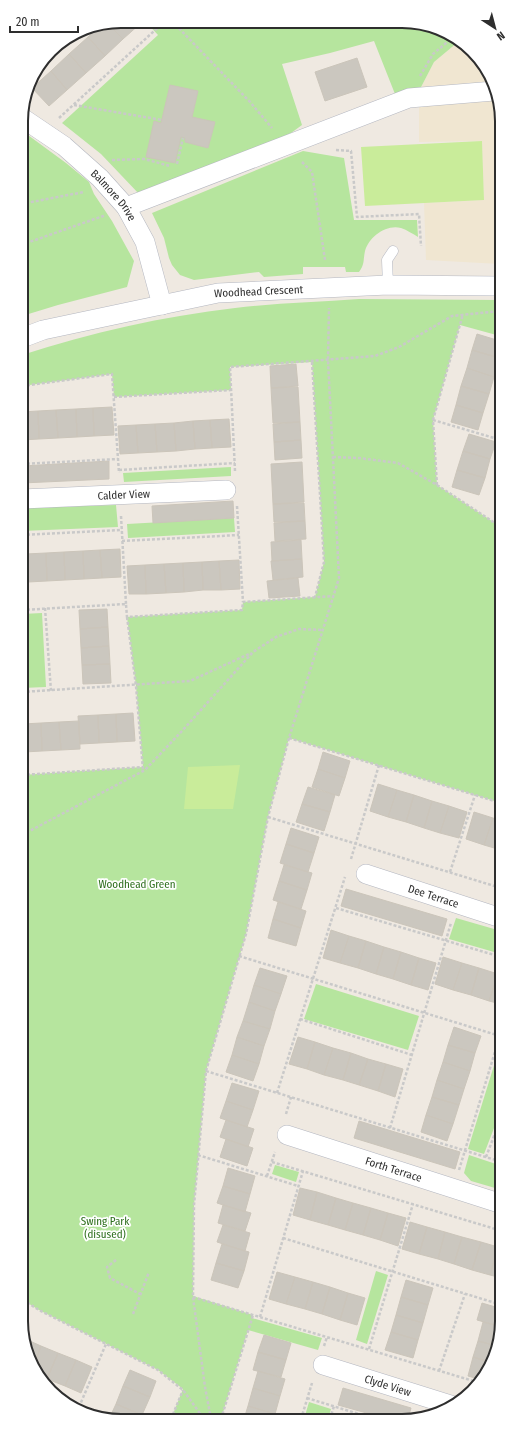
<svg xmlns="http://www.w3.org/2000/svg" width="523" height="1442" font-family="'Fira Sans Condensed',sans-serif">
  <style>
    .education { fill: #f0e6d1 }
    .green { fill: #b6e59e }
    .pitch { fill: #c9ec9a }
    .building { fill: #cbc7bf; stroke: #cbc5ba }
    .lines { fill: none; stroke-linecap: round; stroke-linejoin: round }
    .service-casing { stroke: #b4b7c1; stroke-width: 11 }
    .minor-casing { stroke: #b4b7c1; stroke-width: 20 }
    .path { stroke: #c9c9c9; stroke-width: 2.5; stroke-dasharray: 3 2; stroke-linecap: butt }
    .service { stroke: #fff; stroke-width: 10 }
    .minor { stroke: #fff; stroke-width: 19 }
    .labels { text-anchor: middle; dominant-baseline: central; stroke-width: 3.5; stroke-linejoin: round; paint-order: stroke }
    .street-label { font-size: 11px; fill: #2e2e2e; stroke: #fff }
    .park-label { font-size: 11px; fill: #2c6e1b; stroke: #fff }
    .rim { fill: none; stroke: #2e2e2e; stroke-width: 2 }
  </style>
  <rect width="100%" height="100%" fill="#efe9e1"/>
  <path class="education" d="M458,42L473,51L500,102V264L426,260L424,203L484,200L482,141L419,142V91L434,62Z"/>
  <path class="green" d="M145,21L421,23L458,42L434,62L419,91L395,94L374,41L330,53L282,64L302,125L291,133L276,140L140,195L101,154L62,123L158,35Z
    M21,130L66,163L89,182L94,194L112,221L134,261L127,287L58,305L22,316Z
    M303,151L344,158L354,220H417L418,237C413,234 407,230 401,228C386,224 369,237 365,251C363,260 365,264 359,272H346L345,267H303V274L264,277L259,272L194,280L180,275L172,265L169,258L164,238L152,213Z
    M359,299L500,300V336L460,325L433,420L437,485L501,527V803L289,738L268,817L246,934L206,1071L194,1205L193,1296L253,1315L252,1318L322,1338L318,1350L248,1330L221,1419H171L183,1389L158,1370L39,1310L23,1300L22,775L143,767L136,686L127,617L242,610L243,602L315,597L324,562L312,362L230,367L231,390L114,397L112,374L22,386V355C90,333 164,316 235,308C276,303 318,302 359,299Z
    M231,467V476L124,482L123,473Z
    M116,505L118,527L22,531V508Z
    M234,518L235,532L128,538L127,524Z
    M42,613L46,687L22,688V614Z
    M456,918L501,931V954L449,939Z
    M316,984L419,1016L408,1050L304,1019Z
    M501,1043V1110L484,1154L468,1149Z
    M469,1155L502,1166V1190L471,1181L464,1173Z
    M275,1165L299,1172L296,1182L272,1174Z
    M376,1271L388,1275L367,1344L356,1340Z
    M309,1402L331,1409L328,1419H304Z"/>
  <path class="pitch" d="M482,141L484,200L365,206L361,147Z
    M240,765L233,809H184L188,767Z"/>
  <path class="building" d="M121,21H139L141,23L123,39L108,24Z
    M108,24L123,39L105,56L88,37L101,25Z
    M88,37L105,56L86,73L69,54Z
    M69,54L86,73L67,90L51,71Z
    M357,58L367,87L325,101L315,72Z
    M51,71L67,90L49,106L32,88Z
    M170,85L198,91L192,117L215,122L208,148L185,142V138L181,137L175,163L146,157L154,121L161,123Z
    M477,334L500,341L499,358L472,350Z
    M472,350L499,358L494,377L467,368Z
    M296,364L298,386L271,388L270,366Z
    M467,368L494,377L489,394L461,386Z
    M461,386L489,394L483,413L456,405Z
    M298,387L300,422L273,423L271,388Z
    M456,405L483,413L478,430L451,422Z
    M112,407L114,435L94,436L93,408Z
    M93,408L94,436L77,437L76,409Z
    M76,409L77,437L58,438L56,410Z
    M56,410L58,438L39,439L38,411Z
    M38,411L39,439L22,440V412Z
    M229,419L231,447L212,448L210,420Z
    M210,420L212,448L195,449L193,421Z
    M193,421L195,449L176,451L174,423Z
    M300,422L301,440L274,442L273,424Z
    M174,423L176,451L157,452L155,424Z
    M155,424L157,452L138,453L136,425Z
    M136,425L138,453L120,454L118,426Z
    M469,434L496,442L490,459L463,451Z
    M301,440L302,458L275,460L274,442Z
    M463,451L490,459L485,478L457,470Z
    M109,461V479L22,483V466Z
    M302,462L304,502L273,504L271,464Z
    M457,470L485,478L479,495L452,487Z
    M233,501L234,518L153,523L152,506Z
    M304,503L305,521L274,522L273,504Z
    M305,521L306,539L275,541L274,523Z
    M301,540L302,559L272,561L271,542Z
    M120,549L121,577L102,578L100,550Z
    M100,550L102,578L84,579L83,551Z
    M83,551L84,579L65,580L64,552Z
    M64,552L65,580L47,581L46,553Z
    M46,553L47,581L28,582L26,554Z
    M22,554H26L28,582H22Z
    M302,559L303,577L273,580L271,561Z
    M239,560L240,589L221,590L219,561Z
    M219,561L221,590H203L202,562Z
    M202,562L203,590L184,592L183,563Z
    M183,563L184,592L166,593L164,564Z
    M164,564L166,593L146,594L145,565Z
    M145,565L146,594H129L127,566Z
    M298,578L300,596L269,598L267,581Z
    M107,609L108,627L80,629L79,610Z
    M108,627L109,646L81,648L80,629Z
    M109,646L110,664L82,665L81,648Z
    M110,664L111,683L83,684L82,665Z
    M133,713L135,741L117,742L116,714Z
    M116,714L117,742L99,743L98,715Z
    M98,715L99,743L80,744L78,716Z
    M79,721L80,749L61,750L59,722Z
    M59,722L61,750L42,751L41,723Z
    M41,723L42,751L24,752L23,724Z
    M323,752L350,761L345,778L318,769Z
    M318,769L345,778L339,796L312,787Z
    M378,784L397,790L388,817L370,811Z
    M308,787L335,795L330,812L302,804Z
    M397,790L414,795L406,822L388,817Z
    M414,795L432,801L424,828L406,822Z
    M432,801L449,806L440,833L424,828Z
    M302,804L330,812L324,831L296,822Z
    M449,806L467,812L459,838L440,833Z
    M474,812L493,818L484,845L466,839Z
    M493,818L501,821V850L484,845Z
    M291,828L319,837L314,853L286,844Z
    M286,844L314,853L308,872L280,863Z
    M284,865L312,873L307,890L279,881Z
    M279,881L307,890L301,909L273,900Z
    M346,889L447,919L442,936L341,906Z
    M278,902L306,911L301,928L273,919Z
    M273,919L301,928L296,946L268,938Z
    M331,930L349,936L340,963L323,958Z
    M349,936L366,941L358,968L340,963Z
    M366,941L384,947L376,974L358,968Z
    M384,947L401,952L393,979L376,974Z
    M401,952L419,958L411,985L393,979Z
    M443,957L462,963L453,990L435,984Z
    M419,958L436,963L428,990L411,985Z
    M462,963L479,968L471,995L453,990Z
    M260,968L287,976L281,994L254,985Z
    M479,968L498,974L489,1001L471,995Z
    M498,974L501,975V1004L489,1001Z
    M254,985L281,994L275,1011L249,1002Z
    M249,1002L275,1011L270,1029L243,1021Z
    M243,1021L270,1029L264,1046L237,1037Z
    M454,1027L481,1036L475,1053L448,1045Z
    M237,1037L264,1046L259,1064L232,1055Z
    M298,1037L315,1042L307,1069L289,1064Z
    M315,1042L333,1048L324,1075L307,1069Z
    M448,1045L475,1053L470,1071L443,1062Z
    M333,1048L351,1053L343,1080L324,1075Z
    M351,1053L368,1059L359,1085L343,1080Z
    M232,1055L259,1064L253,1081L226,1072Z
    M368,1059L386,1064L378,1091L359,1085Z
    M443,1062L470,1071L464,1089L437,1080Z
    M386,1064L403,1069L395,1097L378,1091Z
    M437,1080L464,1089L459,1105L432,1097Z
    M232,1083L259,1091L253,1110L226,1101Z
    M432,1097L459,1105L453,1124L426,1115Z
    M226,1101L253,1110L247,1127L220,1118Z
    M426,1115L453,1124L447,1141L421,1132Z
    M226,1120L254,1129L248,1147L220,1137Z
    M359,1121L460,1152L455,1169L354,1138Z
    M226,1139L253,1148L247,1166L220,1157Z
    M228,1168L255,1176L250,1194L223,1186Z
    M223,1186L250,1194L245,1212L217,1203Z
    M300,1188L317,1192L310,1220L293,1215Z
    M317,1192L336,1198L328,1225L310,1220Z
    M336,1198L353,1203L345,1230L328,1225Z
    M353,1203L371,1208L363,1235L345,1230Z
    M223,1205L251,1213L245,1231L218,1223Z
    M371,1208L388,1213L380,1240L363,1235Z
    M388,1213L406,1218L398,1246L380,1240Z
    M410,1222L427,1227L419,1254L402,1249Z
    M223,1225L250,1233L245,1251L217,1242Z
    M427,1227L445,1232L438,1259L419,1254Z
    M445,1232L462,1237L454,1264L438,1259Z
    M462,1237L481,1242L472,1270L454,1264Z
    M481,1242L498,1247L490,1275L472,1270Z
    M222,1244L249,1252L244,1271L216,1263Z
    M498,1247L502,1248V1278L490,1275Z
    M216,1263L244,1271L238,1288L211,1280Z
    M277,1272L295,1277L286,1304L269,1299Z
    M295,1277L313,1282L305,1309L286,1304Z
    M406,1280L433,1288L428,1305L401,1297Z
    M313,1282L330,1287L322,1314L305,1309Z
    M330,1287L348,1293L340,1320L322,1314Z
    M348,1293L365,1298L357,1325L340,1320Z
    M401,1297L428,1305L423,1323L396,1315Z
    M482,1303L502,1309V1327L477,1320Z
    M396,1315L423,1323L418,1340L391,1332Z
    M483,1322L502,1327L497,1346L478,1341Z
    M391,1332L418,1340L413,1358L385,1350Z
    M264,1335L291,1343L286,1360L258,1352Z
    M23,1338L41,1346L35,1362L23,1340Z
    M478,1341L497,1346L494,1359L492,1363L473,1357Z
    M41,1346L58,1353L47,1379L43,1377L35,1362Z
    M258,1352L286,1360L281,1377L253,1370Z
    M58,1353L76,1360L65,1386L47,1379Z
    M473,1357L492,1363L482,1380L468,1376Z
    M76,1360L92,1367L81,1393L65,1386Z
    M130,1370L156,1381L150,1397L123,1386Z
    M258,1371L285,1379L280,1396L253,1388Z
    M123,1386L150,1397L142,1415L116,1404Z
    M253,1388L280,1396L275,1414L248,1406Z
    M343,1388L411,1408L408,1419H388L338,1405Z
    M116,1404L142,1415L140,1419H109Z
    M248,1406L275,1414L273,1419H244Z"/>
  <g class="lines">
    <defs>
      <path id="service" d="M388,285L387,260L393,251"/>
      <g id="minor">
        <path id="s1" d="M21,117L64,146L100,178L126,207L145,242L162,305"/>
        <path d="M126,207L409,98L494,91"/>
        <path id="s2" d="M22,338L43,330L218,293L388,285L500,286"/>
        <path id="s3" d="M22,499L226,490"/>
        <path id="s4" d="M366,874L501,918"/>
        <path id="s5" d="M287,1135L502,1204"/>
        <path id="s6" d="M323,1365L454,1406"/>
      </g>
    </defs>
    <use href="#service" class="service-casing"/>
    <use href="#minor" class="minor-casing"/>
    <path class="path" d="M172,21L250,102L272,128
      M420,76L433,54L451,39
      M74,105L162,120
      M59,118L165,21
      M336,150L351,151L357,217L419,214L421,246
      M112,160L144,159L170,166
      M302,162L312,172L325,260
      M177,164L183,138
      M21,204L84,192
      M21,245L106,215
      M312,362L324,562L315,597
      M22,386L112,374L119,473
      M114,397L231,390
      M433,420L501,440
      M333,457L359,458L398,463L437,485L501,527
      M22,464L118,459
      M119,470L235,463
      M235,471L230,367L375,356L399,347L452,316L500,311
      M437,485L433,420L463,314
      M237,506L243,602
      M121,516L126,604
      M497,525L501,513
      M22,535L122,530
      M122,541L239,535
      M45,608L51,691
      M22,610L126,604L127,617L242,610L243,602L334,596
      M127,617L136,686L143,770
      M22,692L190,681L251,653
      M289,738L501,803
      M22,769L23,775
      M22,775L143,767
      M268,817L501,888
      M22,835L145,770L182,731L253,652L276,637L299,629L322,630
      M351,859L379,765
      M450,872L475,795
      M336,908L501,957
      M239,956L500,1036
      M300,1019L412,1055
      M206,1071L502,1162
      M277,1093L345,877
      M286,1114L291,1097
      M390,1128L451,923
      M198,1155L298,1186
      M486,1157L501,1118
      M272,1162L502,1231
      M459,1170L501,1032
      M267,1176L275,1152
      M283,1238L502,1305
      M116,1260L107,1267L110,1278L140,1294
      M193,1297L480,1383
      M23,1300L39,1310L158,1370L183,1390L204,1419
      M133,1314L149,1272
      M260,1317L303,1171
      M324,1346L327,1337
      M369,1349L413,1204
      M439,1371L465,1294
      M307,1398L375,1419
      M79,1407L106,1344
      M171,1419L183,1390
      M211,1419L205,1387L193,1297L194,1205L206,1071L246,934L268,817L289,738L339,578L328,360L329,308
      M221,1419L253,1315
      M301,1419L312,1383
      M330,1419L334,1406
      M411,1419H412"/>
    <use href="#service" class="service"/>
    <use href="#minor" class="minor"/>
  </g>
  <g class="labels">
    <g class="street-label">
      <text stroke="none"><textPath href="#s1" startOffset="122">Balmore Drive</textPath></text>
      <text stroke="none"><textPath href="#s2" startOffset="242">Woodhead Crescent</textPath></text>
      <text stroke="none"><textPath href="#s3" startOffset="102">Calder View</textPath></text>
      <text stroke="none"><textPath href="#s4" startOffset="71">Dee Terrace</textPath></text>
      <text stroke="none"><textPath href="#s5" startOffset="112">Forth Terrace</textPath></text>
      <text stroke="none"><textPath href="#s6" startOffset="68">Clyde View</textPath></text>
    </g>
    <g class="park-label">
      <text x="137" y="884">Woodhead Green</text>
      <text x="105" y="1221">Swing Park<tspan x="105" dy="13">(disused)</tspan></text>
    </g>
  </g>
  <path d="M0 0H523V1442H0ZM121 28H402A93 93 0 0 1 495 121V1321A93 93 0 0 1 402 1414H121A93 93 0 0 1 28 1321V121A93 93 0 0 1 121 28Z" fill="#fff" fill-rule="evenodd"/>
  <path class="rim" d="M121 28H402A93 93 0 0 1 495 121V1321A93 93 0 0 1 402 1414H121A93 93 0 0 1 28 1321V121A93 93 0 0 1 121 28Z"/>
  <g transform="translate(495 28) rotate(144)" stroke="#ffffff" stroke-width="3" paint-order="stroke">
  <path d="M0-3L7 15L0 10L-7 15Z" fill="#2e2e2e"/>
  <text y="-6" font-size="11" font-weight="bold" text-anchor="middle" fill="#2e2e2e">N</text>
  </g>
  <path d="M10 26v6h68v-6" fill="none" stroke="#2e2e2e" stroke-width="2"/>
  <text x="16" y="26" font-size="12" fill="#2e2e2e" stroke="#ffffff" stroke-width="3" paint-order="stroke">20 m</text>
</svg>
